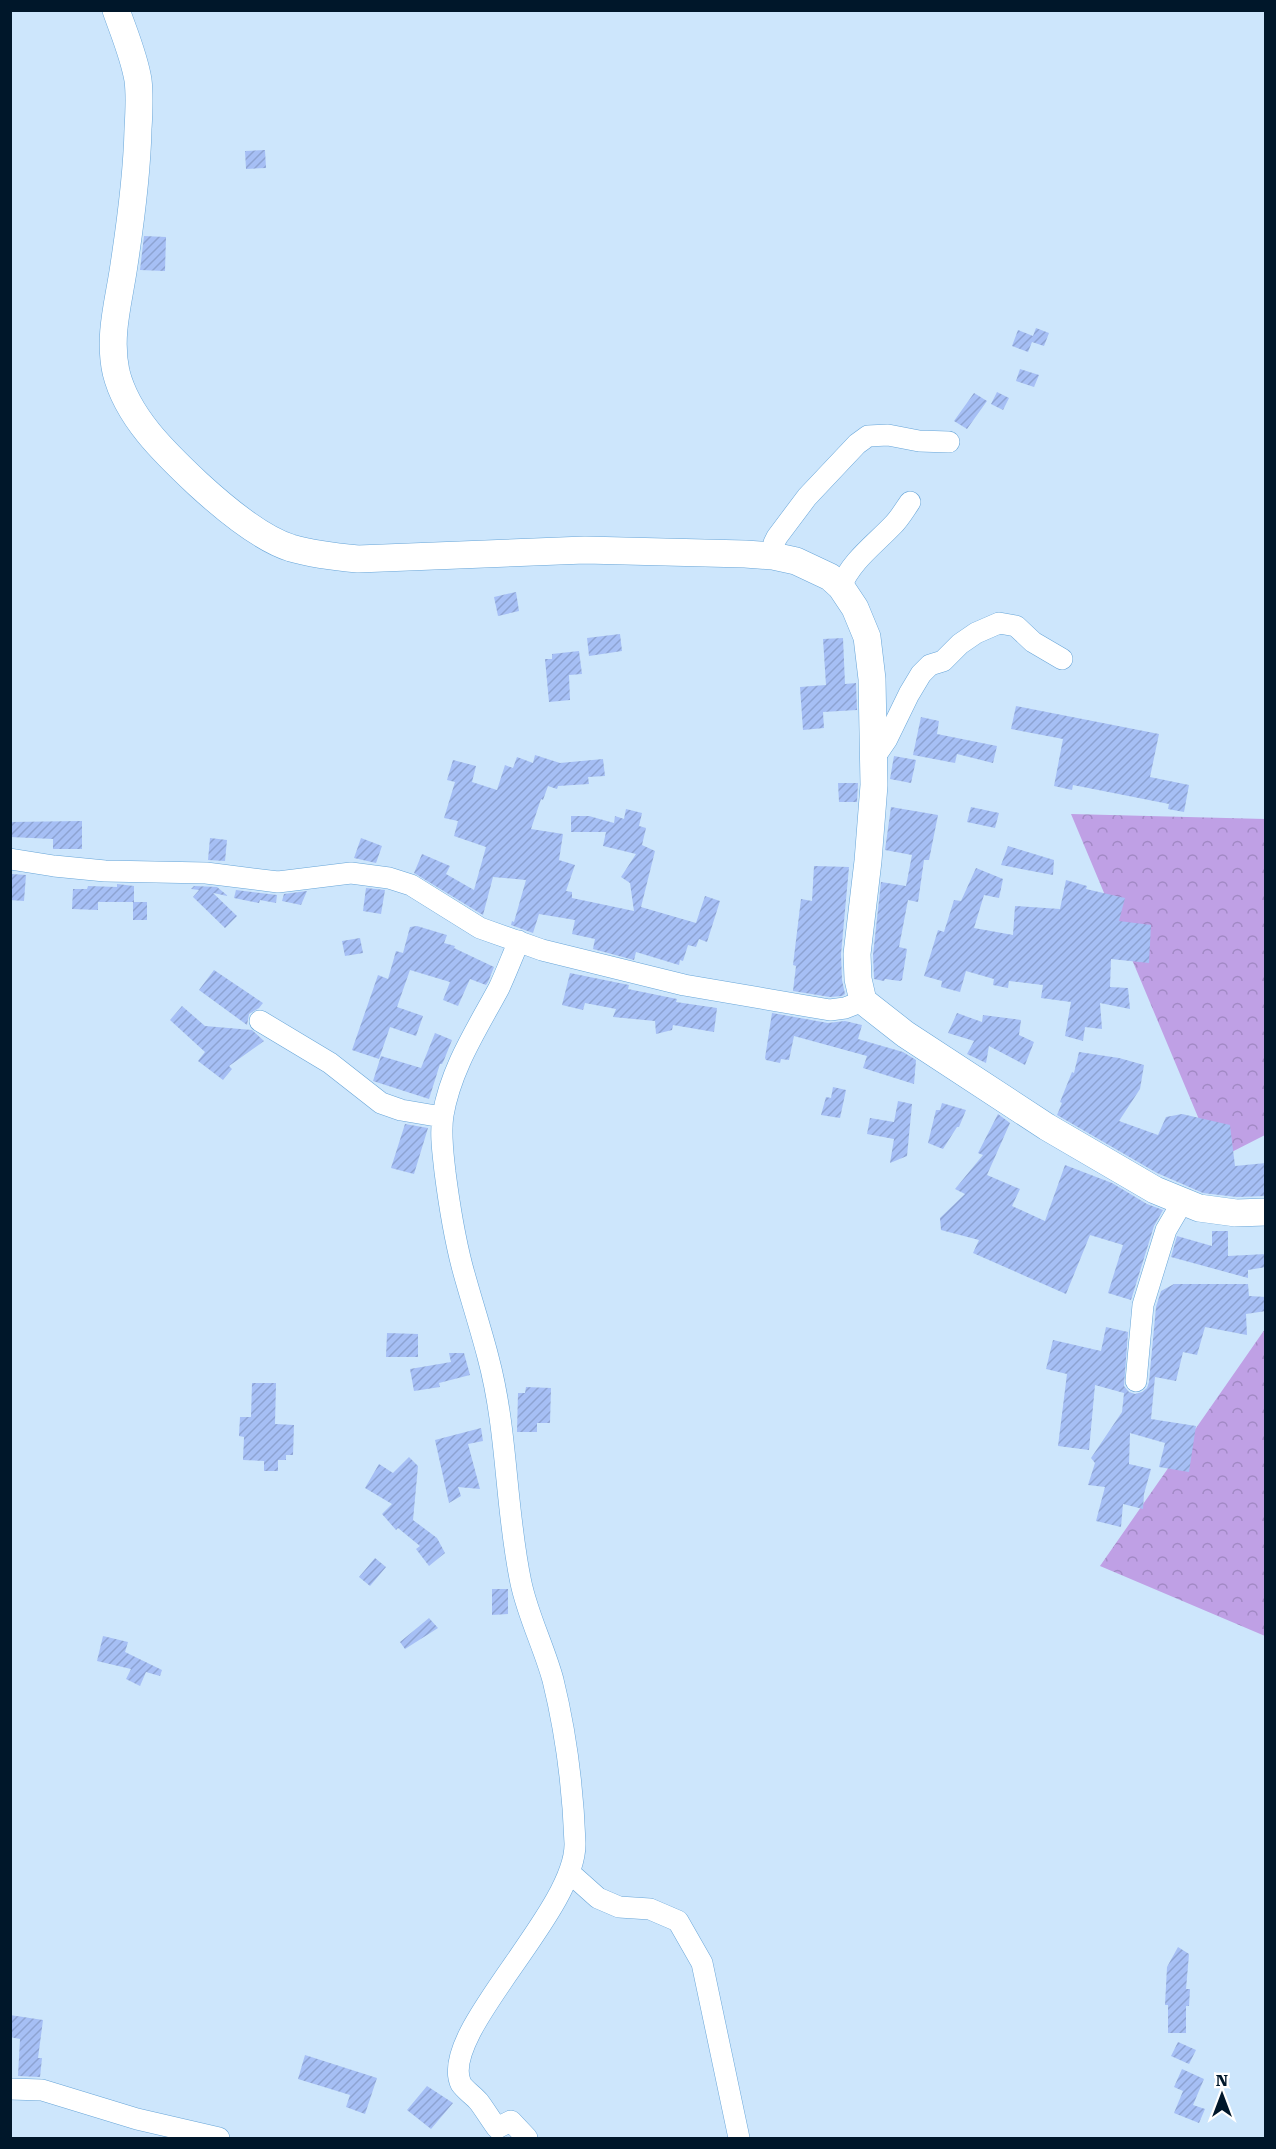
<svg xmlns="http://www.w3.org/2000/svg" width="1276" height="2149" font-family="'Roboto Serif',serif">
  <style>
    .forest { fill: url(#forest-crowns) }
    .building { fill: url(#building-hatch) }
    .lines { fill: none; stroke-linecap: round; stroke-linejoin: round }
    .minor-casing { stroke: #67a5d8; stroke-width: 22 }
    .major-casing { stroke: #67a5d8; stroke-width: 28 }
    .minor { stroke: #fff; stroke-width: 21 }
    .major { stroke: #fff; stroke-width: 27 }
  </style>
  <defs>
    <pattern id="forest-crowns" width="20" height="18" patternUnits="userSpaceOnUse" patternTransform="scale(1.5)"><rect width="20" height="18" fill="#bfa0e5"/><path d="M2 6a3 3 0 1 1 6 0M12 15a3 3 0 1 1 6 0" fill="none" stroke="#a289c5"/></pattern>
    <pattern id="building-hatch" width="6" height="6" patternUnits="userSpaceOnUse" patternTransform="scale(1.5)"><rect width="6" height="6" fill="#a6bff5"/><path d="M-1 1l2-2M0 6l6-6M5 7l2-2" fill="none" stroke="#8da3d2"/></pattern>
  </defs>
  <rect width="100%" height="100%" fill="#cde6fc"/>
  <path class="forest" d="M1071,814L1265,819V1135L1216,1160Z
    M1265,1329V1636L1100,1566Z"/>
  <path class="building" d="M265,150L266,168L246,169L245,151Z
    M144,236L166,237L165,271L140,270Z
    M1036,328L1049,333L1044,346L1032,342L1028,352L1012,346L1018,330L1033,336Z
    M1020,369L1039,375L1034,387L1016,381Z
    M997,392L1009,398L1003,410L991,404Z
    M974,393L987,401L967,429L954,421Z
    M516,592L519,611L498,616L494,597Z
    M620,634L622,651L589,656L587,638Z
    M843,638L845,684L856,683L857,710L823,712L824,728L803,730L800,687L826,685L823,639Z
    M579,651L582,674L569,675L570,700L549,702L545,659H552V654Z
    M1016,706L1159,734L1150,777L1189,785L1184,812L1168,809L1169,804L1073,785L1072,790L1054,786L1063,739L1011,729Z
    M921,717L939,721L937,734L997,746L993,763L957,754L955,763L913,755Z
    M535,755L560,763L603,759L605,776L588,777L589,784L558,786L557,789L548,786L543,800L541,799L531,829L563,834L559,860L575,865L566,891L572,892V898L634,911L630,883L621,877L636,854L603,846L606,832H571V816H589L614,823L615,816L624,819L626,809L642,813L639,826L646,828L642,845L655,851L641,907L696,923L705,896L720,901L707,942L699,939L696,947L688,945L683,961L680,960L679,965L636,952L634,960L593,949L595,939L572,934L575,920L539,914L533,933L511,925L512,921L514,922L526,880L493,877L483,915L414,873L422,854L450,866L446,874L474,890L486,847L454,836L458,821L444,818L455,782L447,780L453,760L476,766L472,782L497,790L505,765L513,768L517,757L533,763Z
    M894,756L916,760L911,783L890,779Z
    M838,783H858L857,802H839Z
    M891,807L938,815L929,860H924L918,902L908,900L899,947L907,949L902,980L900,981L885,979L884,981L874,979V977L873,955L881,882L906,886L912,855L885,850Z
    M971,807L999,813L995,828L967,822Z
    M82,821V849H53V839L10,837V822Z
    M210,838L227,840L225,861L208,860Z
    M361,838L382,846L376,863L354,858Z
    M1008,846L1054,860L1053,875L1001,865Z
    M814,866L849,867L841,954L842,980L845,994L842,996L830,997L793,991L796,966L793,965L801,899L812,901Z
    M976,868L1003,879L999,898L984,895L974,928L1013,935L1015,906L1060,909L1066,880L1087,886L1086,889L1125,898L1119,921L1151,925L1149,963L1111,959L1110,987L1128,988L1130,1009L1100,1003L1102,1029L1085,1027L1083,1041L1065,1036L1071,1002L1041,998L1043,985L1009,981L1008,988L993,985L994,979L966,971L960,992L941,987L942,981L924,976L938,930L944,932L954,900L961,901Z
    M12,874L26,875L24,901L10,900Z
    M117,884L134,886V902H147V920H133V902H98V910L72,909L73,889H87L88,886L117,887Z
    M194,886L217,887L228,896L213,893L237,916L225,928L193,897L199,890L191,889Z
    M366,888L385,890L381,914L363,911Z
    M236,890L277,895L276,903L260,900L259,903L234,898Z
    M307,891L301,905L282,901L284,894Z
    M417,926L447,935L444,943L455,946L454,948L494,967L488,982L486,985L470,979L458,1006L443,1000L450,982L410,970L397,1007L423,1016L416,1036L390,1027L379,1059L352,1050L378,975L388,979L396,951L403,953L410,927Z
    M360,938L363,953L345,956L342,941Z
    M214,970L263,1003L259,1008L249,1014L247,1025L199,990Z
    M570,973L629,985L628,989L677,999L676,1002L717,1008L714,1032L673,1025L672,1030L656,1034L655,1021L613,1017L616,1009L585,1003L583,1010L562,1005Z
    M182,1006L205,1026L252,1030L264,1041L229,1066L232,1069L223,1080L198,1061L205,1052L170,1020Z
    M772,1013L828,1023L845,1021L862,1025L858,1039L903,1052L916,1060L914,1084L863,1068L867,1056L794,1036L789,1060L781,1059L780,1063L766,1060L765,1058Z
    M957,1013L982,1022L983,1015L1021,1020L1019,1035L1034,1042L1025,1065L989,1046L986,1063L967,1054L974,1041L948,1033Z
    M435,1033L452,1040L444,1060L442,1064H440L429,1099L373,1081L381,1056L421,1068Z
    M1079,1052L1119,1058L1144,1065L1140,1089L1119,1121L1158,1135L1166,1117L1182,1114L1230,1125L1235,1166L1266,1163V1196L1237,1197L1203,1193L1157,1173L1057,1115L1062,1103L1060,1102L1072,1072L1074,1073Z
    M833,1087L846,1090L840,1118L821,1115L826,1097L831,1098Z
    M898,1101L912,1104L907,1156L890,1163L894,1139L867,1134L870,1118L894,1122Z
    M942,1103L966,1110L959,1127H957L943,1149L928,1143L936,1110H940Z
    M998,1114L1010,1123L987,1175L1020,1189L1012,1206L1045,1221L1065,1165L1112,1183L1147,1204L1163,1210L1154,1226L1131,1300L1108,1293L1123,1245L1090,1235L1066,1294L973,1253L979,1240L941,1230L940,1218L965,1194L955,1189L983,1155L978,1153Z
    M405,1124L428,1128L414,1174L391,1168Z
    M1212,1231H1228V1256L1266,1254V1267L1248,1270V1278L1171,1257L1177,1236L1212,1246Z
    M1174,1284H1248L1249,1296L1266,1297V1311L1246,1314L1247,1335L1205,1327L1197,1355L1183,1352L1176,1381L1155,1377L1151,1419L1196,1426L1189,1472L1159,1467L1165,1443L1130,1433L1129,1464L1151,1469L1144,1494L1143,1509L1123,1504L1121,1527L1096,1521L1105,1487L1088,1485L1095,1463L1091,1458L1122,1412L1124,1393L1095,1385L1089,1450L1058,1446L1067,1374L1046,1369L1053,1340L1101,1351L1106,1327L1128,1332L1124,1386L1129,1392L1135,1394L1142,1392L1147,1388L1149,1382L1156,1307L1161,1291Z
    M387,1333L418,1334V1357H386Z
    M449,1353H464L470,1375L439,1383L440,1387L414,1391L410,1369L451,1362Z
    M252,1383H276L275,1424L294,1425L293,1455H286V1460H278V1471H264V1461L243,1460L244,1437L239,1436L240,1417H251Z
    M526,1387L551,1388L550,1423H537V1432H517L518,1393H525Z
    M481,1428L483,1441L468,1444L480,1489L458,1487L461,1496L449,1503L435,1440Z
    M409,1457L418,1466L413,1520L437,1538L445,1553L429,1566L416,1549L420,1546L398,1528L396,1530L382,1514L392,1504L365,1488L379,1464L393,1473Z
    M375,1558L386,1567L370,1586L359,1577Z
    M492,1589H508V1614L492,1615Z
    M429,1618L438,1628L405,1649L400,1642Z
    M103,1636L128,1642L125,1652L162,1670L160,1676L146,1672L140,1686L126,1679L131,1669L97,1661Z
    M1178,1947L1189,1954L1186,1989H1190L1189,2006H1186V2033H1168V2005H1165L1167,1967Z
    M10,2015L43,2020L38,2058H42L40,2077L18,2076L20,2039L10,2037Z
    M1178,2042L1196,2050L1189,2064L1171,2056Z
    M305,2055L377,2078L365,2114L346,2107L350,2095L298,2079Z
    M1182,2069L1204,2079L1193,2105L1205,2109L1199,2123L1174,2113L1183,2091L1174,2087Z
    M427,2086L453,2103L431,2129L407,2110Z"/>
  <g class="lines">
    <defs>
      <path id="minor" d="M773,556L774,543L777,537L807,497L857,444L868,436L888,435L919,441L949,442
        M841,587C850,562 875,544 893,525C900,518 905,509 910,502
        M874,758L887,739L909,694L921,674L930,665L943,661L960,644L976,633L999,623L1016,626L1033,642L1062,659
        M10,859L54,866L105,871L206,873L278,882L351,873L389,878L411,885L480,928L542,950L684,985L830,1010L845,1008L863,1001
        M519,941C512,957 506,973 499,988C477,1029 451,1068 443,1115C440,1134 443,1153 445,1172C449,1203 454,1235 462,1266C470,1296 480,1326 488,1357C508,1431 505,1508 521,1583C528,1616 544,1647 553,1680C566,1733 573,1788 575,1843C577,1911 437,2034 461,2084C465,2090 474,2096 479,2102C485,2110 491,2120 497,2128L511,2121L527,2138
        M260,1021L330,1063L381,1103L401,1110L442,1117
        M1136,1381L1143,1305L1166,1230L1183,1201
        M570,1873L598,1898L619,1907L650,1909L678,1921L702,1963L739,2138
        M10,2089L42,2090L137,2119L219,2138"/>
      <path id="major" d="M116,10C124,33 134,56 138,80C140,96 139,113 138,129C137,175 131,219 124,265C119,301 108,335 116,372C127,417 165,453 198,484C222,506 259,538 291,548C312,554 336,557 358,559L585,550L745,554L773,556L796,561L830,577L841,587L855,608L867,637L872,679L874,785L868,861L857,954L858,979L863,1001L905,1034L1047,1127L1155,1190L1199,1208L1236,1213L1266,1212"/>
    </defs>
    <use href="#minor" class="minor-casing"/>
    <use href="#major" class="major-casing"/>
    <use href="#minor" class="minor"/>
    <use href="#major" class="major"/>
  </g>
  <rect width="1276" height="2149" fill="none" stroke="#00172a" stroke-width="24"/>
  <g transform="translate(1222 2095)" stroke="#ffffff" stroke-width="4.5" paint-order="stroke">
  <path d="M0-4.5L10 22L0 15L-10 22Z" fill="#00172a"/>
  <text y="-9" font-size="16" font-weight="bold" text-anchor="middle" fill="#00172a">N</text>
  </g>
</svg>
